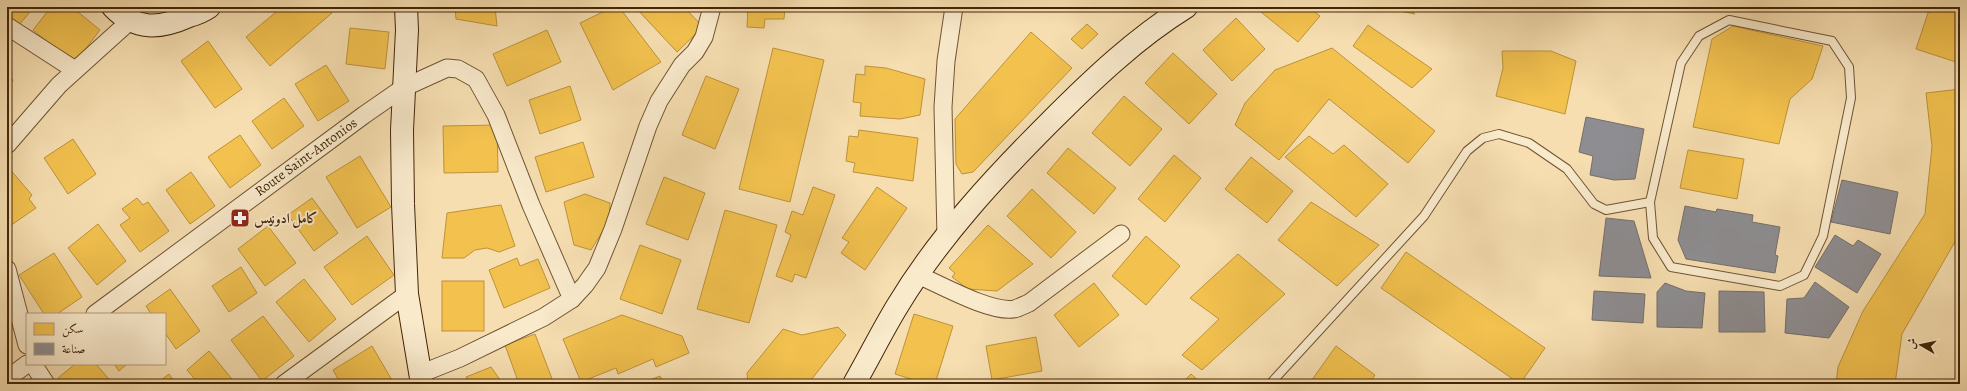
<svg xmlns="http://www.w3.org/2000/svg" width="1967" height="391" font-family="Alegreya,Amiri,serif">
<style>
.homes{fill:#f2c14e;stroke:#bd9239}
.industry{fill:#8d8d92;stroke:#766e69}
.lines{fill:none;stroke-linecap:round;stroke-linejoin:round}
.lane-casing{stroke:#6f5432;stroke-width:10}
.street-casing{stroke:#6f5432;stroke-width:19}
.secondary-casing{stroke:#422608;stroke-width:24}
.lane{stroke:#f9eacc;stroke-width:8}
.street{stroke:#f9eacc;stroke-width:17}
.secondary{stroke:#f9eacc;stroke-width:22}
.labels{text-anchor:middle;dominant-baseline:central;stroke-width:4;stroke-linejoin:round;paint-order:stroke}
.street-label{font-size:14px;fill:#422608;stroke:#f9eacc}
.poi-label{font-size:14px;font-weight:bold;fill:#422608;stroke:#f9eacc;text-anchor:start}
</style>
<rect width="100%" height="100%" fill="#f6deb0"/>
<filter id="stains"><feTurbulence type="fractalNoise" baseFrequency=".005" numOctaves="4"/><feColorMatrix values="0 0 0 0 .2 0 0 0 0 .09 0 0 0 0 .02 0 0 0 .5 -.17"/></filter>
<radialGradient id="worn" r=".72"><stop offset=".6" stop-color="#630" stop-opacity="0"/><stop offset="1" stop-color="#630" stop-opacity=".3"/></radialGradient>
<g class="homes">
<path d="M7 7H34L19 25 7 15Z"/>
<path d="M51 7H72L100 30 74 64 33 30Z"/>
<path d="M282 7H326L332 13 270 66 246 37Z"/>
<path d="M455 7H495L497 26 456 19Z"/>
<path d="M613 7H619L661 62 613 90 580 23Z"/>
<path d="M635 7H684L703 27 677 52Z"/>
<path d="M748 7H805V9L785 8 784 19H765L764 28 747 27Z"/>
<path d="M1265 7H1309L1320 16 1298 42 1261 12Z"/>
<path d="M1336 7H1358L1341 12Z"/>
<path d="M1379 7H1406L1415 14Z"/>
<path d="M1930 7H1960V49L1956 62 1916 49Z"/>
<path d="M1236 18 1265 49 1232 81 1203 50Z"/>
<path d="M1087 24 1098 34 1082 49 1071 39Z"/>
<path d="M1368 25 1432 69 1412 88 1353 46Z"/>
<path d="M1733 26 1823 46 1812 79 1790 99 1779 144 1693 127 1712 39Z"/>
<path d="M350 28 389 32 385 69 346 64Z"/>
<path d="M547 30 561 62 507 86 493 54Z"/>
<path d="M1031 32 1072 68 973 172 962 174 956 164 955 119Z"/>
<path d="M208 41 242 89 215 108 181 61Z"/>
<path d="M773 48 824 60 790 202 739 189Z"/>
<path d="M1332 48 1435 131 1408 163 1329 99 1279 160 1235 125 1245 103 1275 70Z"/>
<path d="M1502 51H1551L1576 61 1565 114 1496 96 1503 68Z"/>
<path d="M1173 53 1217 94 1189 124 1145 83Z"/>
<path d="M326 65 349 101 318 121 295 84Z"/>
<path d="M865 66 886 68 925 79 920 115 900 119 860 116 861 103 853 102 856 74 865 75Z"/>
<path d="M7 76 13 80 7 88Z"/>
<path d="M706 76 739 89 715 149 682 135Z"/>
<path d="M570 86 581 120 540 134 529 100Z"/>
<path d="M1960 89V233L1902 334 1895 384H1836L1838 367 1863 311 1925 214 1932 146 1926 93Z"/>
<path d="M1124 96 1162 129 1130 166 1092 133Z"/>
<path d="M284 98 304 126 272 149 252 121Z"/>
<path d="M497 125 498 172 444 173 443 126Z"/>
<path d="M859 130 918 138 913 181 853 172 855 163 846 161 849 136 858 137Z"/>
<path d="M240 135 261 165 230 188 208 157Z"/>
<path d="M1309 136 1333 154 1344 145 1388 184 1356 217 1285 157Z"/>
<path d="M73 139 96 174 68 194 44 158Z"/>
<path d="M583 142 594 177 546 192 535 157Z"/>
<path d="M1068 148 1116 188 1094 214 1047 173Z"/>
<path d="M1688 150 1744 159 1737 199 1680 188Z"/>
<path d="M1174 155 1201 178 1165 222 1138 199Z"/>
<path d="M360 156 391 207 357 228 326 177Z"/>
<path d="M1251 157 1293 191 1267 223 1225 189Z"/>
<path d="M8 167 32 195 29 199 36 208 7 228Z"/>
<path d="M191 172 215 206 190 224 166 190Z"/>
<path d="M664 177 705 193 688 240 646 224Z"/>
<path d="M813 187 835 195 806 278 795 274 792 282 776 276 791 235 785 232 792 211 803 215Z"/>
<path d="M877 187 907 208 865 270 841 253 849 242 842 238Z"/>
<path d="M1032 189 1076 232 1051 258 1007 216Z"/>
<path d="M585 194 610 203 609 221 591 250 574 245 564 202Z"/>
<path d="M137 198 143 205 148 202 169 231 140 252 120 225 130 218 122 209Z"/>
<path d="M312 198 338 233 314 251 288 215Z"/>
<path d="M1311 202 1379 245 1337 286 1278 240Z"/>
<path d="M501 205 515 246 499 252 487 248 475 250 464 258H442L447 213Z"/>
<path d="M725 210 777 225 749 323 697 309Z"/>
<path d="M98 224 126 261 97 285 68 248Z"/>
<path d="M988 225 1033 264 997 291 968 289 952 277 955 273 949 268Z"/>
<path d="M268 226 296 263 265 286 238 249Z"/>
<path d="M367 236 394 275 352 305 324 267Z"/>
<path d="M1146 236 1180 266 1146 305 1112 276Z"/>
<path d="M640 245 681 260 662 314 620 299Z"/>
<path d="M1406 252 1545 348 1520 384 1381 288Z"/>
<path d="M54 253 82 297 57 314H44L19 275Z"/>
<path d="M1238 254 1285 294 1202 370 1182 355 1219 319 1190 298Z"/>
<path d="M517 258 520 266 538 259 550 288 504 308 489 270Z"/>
<path d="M241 267 257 293 229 312 212 286Z"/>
<path d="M304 279 336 319 309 342 276 302Z"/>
<rect x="442" y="281" width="42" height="50"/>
<path d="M1094 283 1119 315 1079 347 1054 315Z"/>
<path d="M170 289 200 331 176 349 165 333V314H151L146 306Z"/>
<path d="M914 314 953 326 935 384H927L895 374Z"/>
<path d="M622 315 682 336 689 353 656 367 653 359 618 374 616 368 581 382 563 339Z"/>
<path d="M263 316 294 356 262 381 231 340Z"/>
<path d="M838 327 846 335 808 384H748L747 373 783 329 802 335Z"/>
<path d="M535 334 554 384H519L505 345Z"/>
<path d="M1036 337 1042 371 992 380 986 346Z"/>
<path d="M372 346 393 382 390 384H341L333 370Z"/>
<path d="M1336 346 1375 375 1369 384H1309Z"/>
<path d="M209 351 236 384H199L187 370Z"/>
<path d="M75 364H96L113 384H62L58 378Z"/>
<path d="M114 364H127L119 371Z"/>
<path d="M491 367 503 384H469L466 377Z"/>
<path d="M169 374 176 384H156Z"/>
<path d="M1191 374 1202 384H1181Z"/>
<path d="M660 376 664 384H640Z"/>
</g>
<g class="industry">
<path d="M1586 117 1644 129 1635 179 1614 180 1590 175 1593 156 1579 152Z"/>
<path d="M1842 180 1898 192 1890 234 1831 222Z"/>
<path d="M1685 206 1716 212 1717 209 1753 215 1752 222 1780 227 1775 255 1778 256 1775 273 1686 259 1678 240Z"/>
<path d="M1606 218 1634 221 1651 278 1599 276Z"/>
<path d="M1835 235 1853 246 1858 240 1881 254 1857 293 1815 267Z"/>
<path d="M1815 282 1849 307 1829 338 1785 333 1787 299 1804 298Z"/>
<path d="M1665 283 1686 291 1705 293 1702 328 1657 327V292Z"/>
<path d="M1594 291 1645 294 1643 323 1592 320Z"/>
<path d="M1719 291 1764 292 1765 332H1719Z"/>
</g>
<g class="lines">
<defs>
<g id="lane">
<path d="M1729 20 1832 41 1849 67 1851 98 1823 236 1804 275 1780 286 1671 267 1653 238 1650 202 1681 63 1699 36Z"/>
<path d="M1270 384 1424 216 1467 151 1483 138 1499 134 1529 143 1567 169 1594 204 1606 210 1650 202"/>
</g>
<g id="street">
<path d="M7 26 75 70"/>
<path d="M7 145 59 85 131 20"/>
<path d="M946 237 943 107 946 61 954 7"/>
<path d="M7 269 27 345"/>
<path d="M918 275C941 285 991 313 1014 309 1019 308 1024 305 1029 303L1121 234"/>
<path d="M95 314 364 115 403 88 447 68 458 69 476 79 496 115 531 205 572 299"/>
<path d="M33 364 46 384"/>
<path d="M420 374 460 358 544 317 572 299 585 285 597 268 613 229 648 126 659 101 682 65 695 52 704 37 712 7"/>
<path d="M7 379 27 364"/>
<path d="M284 384 407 294"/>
</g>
<g id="secondary">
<path d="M113 7C136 31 160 29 189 16 196 14 203 11 209 7"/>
<path d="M406 7 407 30 402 130 403 204 407 294 422 384"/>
<path d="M854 384C869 358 882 331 898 305 939 237 995 177 1050 122 1092 80 1136 38 1186 7"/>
</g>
</defs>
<use href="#lane" class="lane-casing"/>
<use href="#street" class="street-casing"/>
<use href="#secondary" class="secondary-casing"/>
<use href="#lane" class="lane"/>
<use href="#street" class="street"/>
<use href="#secondary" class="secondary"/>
</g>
<defs>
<symbol id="pharmacy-square" viewBox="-11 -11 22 22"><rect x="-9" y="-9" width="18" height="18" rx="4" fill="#8f2418" stroke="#f9eacc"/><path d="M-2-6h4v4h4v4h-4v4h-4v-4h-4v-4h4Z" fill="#fff"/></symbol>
</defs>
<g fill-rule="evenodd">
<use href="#pharmacy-square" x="229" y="207" width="22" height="22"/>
</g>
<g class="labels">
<g class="street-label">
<text transform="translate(306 157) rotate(-36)">Route Saint-Antonios</text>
</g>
<g class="poi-label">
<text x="254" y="218">كامل ادونيس</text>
</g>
</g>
<rect width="1967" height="391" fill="none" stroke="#f6deb0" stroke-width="24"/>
<rect x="8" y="8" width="1951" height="375" fill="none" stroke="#422608" stroke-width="2"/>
<rect x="12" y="12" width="1943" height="367" fill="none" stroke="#422608"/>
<rect x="26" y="313" width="140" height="52" fill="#f9eacc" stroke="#b09c7e"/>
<rect x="34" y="323" width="20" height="12" fill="#f2c14e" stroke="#b09c7e"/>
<text x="62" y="333" font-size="12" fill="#422608">سكن</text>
<rect x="34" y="343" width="20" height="12" fill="#8d8d92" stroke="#b09c7e"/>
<text x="62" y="353" font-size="12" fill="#422608">صناعة</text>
<g transform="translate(1921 345) rotate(279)" stroke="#f9eacc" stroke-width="3" paint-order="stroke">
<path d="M0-3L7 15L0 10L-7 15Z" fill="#422608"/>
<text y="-6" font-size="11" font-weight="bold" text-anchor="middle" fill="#422608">ش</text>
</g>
<rect width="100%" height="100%" filter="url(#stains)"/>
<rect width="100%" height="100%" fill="url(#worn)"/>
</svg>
